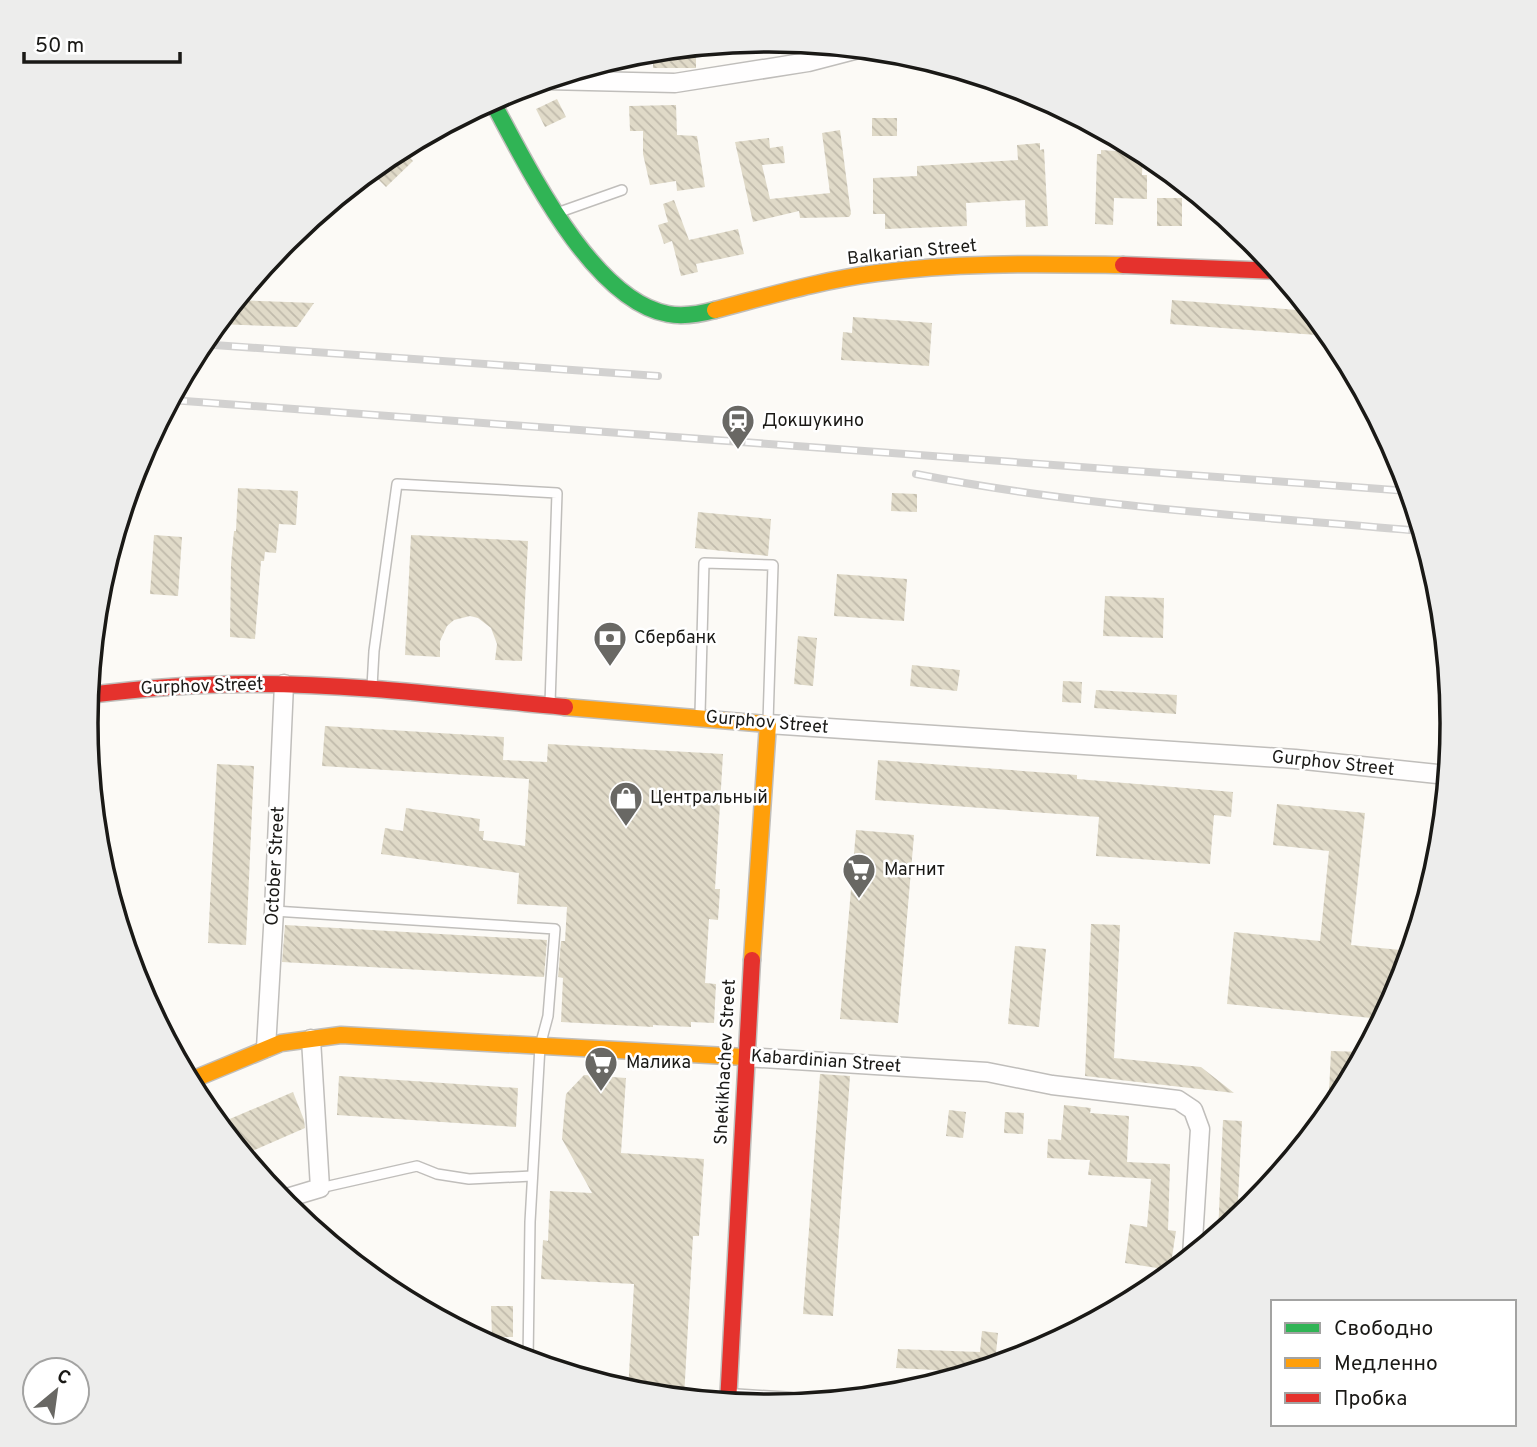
<svg xmlns="http://www.w3.org/2000/svg" width="1537" height="1447" font-family="Overpass,sans-serif">
<style>
.building{fill:url(#building-back-hatch)}
.lines{fill:none;stroke-linecap:round;stroke-linejoin:round}
.lane-casing{stroke:#c0bebb;stroke-width:12}
.street-casing{stroke:#c0bebb;stroke-width:21}
.fast-casing{stroke:#c0bebb;stroke-width:19}
.slow-casing{stroke:#c0bebb;stroke-width:19}
.jam-casing{stroke:#c0bebb;stroke-width:19}
.lane{stroke:#fffefe;stroke-width:9}
.street{stroke:#fffefe;stroke-width:18}
.fast{stroke:#30b455;stroke-width:16}
.slow{stroke:#ff9f0a;stroke-width:16}
.jam{stroke:#e5322d;stroke-width:16}
.rail-casing{stroke:#d2d1d0;stroke-width:8}
.rail{stroke:#fff;stroke-width:5;stroke-dasharray:16;stroke-linecap:butt}
.labels{text-anchor:middle;dominant-baseline:central;stroke-width:5;stroke-linejoin:round;paint-order:stroke}
.street-label{font-size:18px;fill:#1a1916;stroke:#fff}
.poi-label{font-size:18px;fill:#1a1916;stroke:#fff;text-anchor:start}
.rim{fill:none;stroke:#1a1916;stroke-width:3.5}
</style>
<defs>
<pattern id="building-back-hatch" width="6" height="6" patternUnits="userSpaceOnUse" patternTransform="scale(1.75)"><rect width="6" height="6" fill="#e0dac8"/><path d="M-1 5l2 2M0 0l6 6M5-1l2 2" fill="none" stroke="#c0baab"/></pattern>
</defs>
<rect width="100%" height="100%" fill="#fcfaf6"/>
<g class="building">
<path d="M696 47V68H653V52Z"/>
<path d="M557 99 566 117 545 127 536 109Z"/>
<path d="M676 105 677 135 697 136 705 187 677 191 676 181 650 185 643 154V131H630L629 106Z"/>
<rect x="872" y="118" width="25" height="18"/>
<path d="M840 130 851 214 849 217 800 218 799 211 753 222 735 142 769 138 770 148 783 146 785 163 762 165 770 199 830 193 822 133Z"/>
<path d="M1040 143V150L1044 149 1048 226 1026 227 1025 200 966 203 967 226 885 229V214H873V178L917 176V166L1018 160 1017 145Z"/>
<path d="M1117 148 1137 149 1143 153 1142 175H1147V199L1114 198 1113 225 1095 224 1097 154H1101V150L1117 151Z"/>
<path d="M401 149 413 161 386 187 370 171Z"/>
<rect x="1157" y="198" width="25" height="28"/>
<path d="M674 200 689 240 738 229 744 254 696 264 698 272 681 276 672 241 664 244 658 225 668 222 663 204Z"/>
<path d="M236 300 314 303 297 327 217 324Z"/>
<path d="M1172 300 1309 311 1330 336 1170 324Z"/>
<path d="M853 317 932 323 929 366 841 360 843 332 852 333Z"/>
<path d="M238 488 298 491 296 525 279 524 276 553 265 552 264 561H261L255 639 230 637 231 564 234 531H236Z"/>
<path d="M892 493 917 494V512L891 511Z"/>
<path d="M698 512 771 519 768 556 695 548Z"/>
<path d="M154 535 182 537 178 596 150 594Z"/>
<path d="M411 535 528 541 522 661 495 660 497 644 491 628 478 618 470 616 454 620 447 626 440 641V657L405 655Z"/>
<path d="M837 574 907 579 904 621 834 616Z"/>
<path d="M1105 596 1164 598 1163 638 1103 636Z"/>
<path d="M798 636 817 638 813 686 794 684Z"/>
<path d="M912 665 960 670 957 691 910 686Z"/>
<path d="M1063 681 1082 682 1081 703 1062 702Z"/>
<path d="M1096 690 1177 695 1176 714 1094 708Z"/>
<path d="M325 726 504 737 503 760 547 762 548 744 723 754 715 889H720L718 920 709 919 705 983 716 984 714 1023 691 1022V1027L653 1025V1027L561 1022 563 978 558 977 561 941H565L567 907 517 904 519 873 381 854 385 828 403 831 406 808 480 819 479 831H484L483 840 525 846 529 779 322 766Z"/>
<path d="M878 760 1077 775V779L1233 792 1231 817 1214 815 1210 864 1096 856 1099 817 875 800Z"/>
<path d="M217 764 254 766 246 945 208 943Z"/>
<path d="M1277 804 1365 813 1351 945 1410 951 1400 985 1382 1019 1227 1004 1234 932 1320 941 1329 851 1273 845Z"/>
<path d="M856 830 914 835 898 1023 840 1019Z"/>
<path d="M1091 924 1120 925 1114 1058 1201 1067 1234 1093 1085 1076Z"/>
<path d="M285 925 547 940 544 977 282 962Z"/>
<path d="M1015 946 1046 949 1039 1027 1008 1024Z"/>
<path d="M1331 1051 1364 1052 1336 1103 1328 1113Z"/>
<path d="M820 1074 850 1076 833 1316 803 1314Z"/>
<path d="M584 1075 626 1078 621 1153 704 1159 699 1236H693L684 1398 628 1392 634 1284 541 1279 543 1240 548 1241 550 1191 592 1193 562 1139 566 1094Z"/>
<path d="M339 1076 518 1088 516 1127 337 1115Z"/>
<path d="M293 1092 304 1120 305 1128 243 1155 218 1124Z"/>
<path d="M1064 1105 1091 1108 1090 1113 1129 1116 1127 1162 1170 1164 1168 1230 1176 1231 1170 1270 1125 1263 1130 1224 1147 1227 1151 1179 1088 1175 1090 1160 1047 1158 1048 1139 1061 1140Z"/>
<path d="M949 1110 966 1112 963 1138 946 1136Z"/>
<path d="M1005 1112 1024 1113 1023 1134 1004 1133Z"/>
<path d="M1223 1120 1242 1121 1237 1219 1218 1234Z"/>
<path d="M491 1306H513V1337H492Z"/>
<path d="M982 1331 998 1333 996 1353 1024 1355V1357L973 1372 896 1368 898 1349 980 1352Z"/>
</g>
<g class="lines">
<defs>
<g id="lane">
<path d="M557 213 622 190"/>
<path d="M372 687 374 651 397 484 557 493 550 704"/>
<path d="M700 714 704 563 773 565 768 722"/>
<path d="M274 911 555 929 548 1016 540 1046 530 1222 528 1361"/>
<path d="M320 1188 417 1166 437 1174 469 1179 532 1176"/>
</g>
<g id="street">
<path d="M546 80 675 83 808 62 858 49"/>
<path d="M768 724 1295 759 1447 775"/>
<path d="M266 1048 274 911 284 684"/>
<path d="M745 1057 987 1072 1052 1085 1178 1100 1193 1110 1200 1129 1192 1256"/>
<path d="M280 1200 320 1188 311 1039"/>
<path d="M729 1398 810 1403"/>
</g>
<path id="fast" d="M492 101C526 163 591 300 668 314 683 317 700 314 715 310"/>
<g id="slow">
<path d="M715 310C769 296 822 280 877 273 959 262 1041 264 1123 265"/>
<path d="M565 707 768 724 752 960"/>
<path d="M189 1081 281 1043 341 1035 745 1057"/>
</g>
<g id="jam">
<path d="M1123 265 1276 271"/>
<path d="M88 695C145 688 201 683 258 684 361 684 463 698 565 707"/>
<path d="M728 1403 752 960"/>
</g>
</defs>
<use href="#lane" class="lane-casing"/>
<use href="#street" class="street-casing"/>
<use href="#fast" class="fast-casing"/>
<use href="#slow" class="slow-casing"/>
<use href="#jam" class="jam-casing"/>
<use href="#lane" class="lane"/>
<use href="#street" class="street"/>
<use href="#fast" class="fast"/>
<use href="#slow" class="slow"/>
<use href="#jam" class="jam"/>
<defs>
<g id="rail">
<path d="M200 344 658 376"/>
<path d="M171 400 1408 491"/>
<path d="M916 474C1082 507 1252 516 1421 531"/>
</g>
</defs>
<use href="#rail" class="rail-casing"/>
<use href="#rail" class="rail"/>
</g>
<defs>
<symbol id="station-pin" viewBox="-11 -11 22 30"><path d="M0 17L-7.5 6A9.5 9.5 0 1 1 7.5 6Z" fill="#696864" stroke="#fff"/><path d="M-3-6H3Q5-6 5-4V2Q5 4 3 4L4.5 6H3L1.5 4h-3L-3 6H-4.5L-3 4Q-5 4-5 2V-4Q-5-6-3-6ZM-3.5-4v3h7v-3ZM-3.5 1v1.5H-2V1ZM2 1v1.5H3.5V1Z" fill="#fff"/></symbol>
<symbol id="bank-pin" viewBox="-11 -11 22 30"><path d="M0 17L-7.5 6A9.5 9.5 0 1 1 7.5 6Z" fill="#696864" stroke="#fff"/><path d="M-6-4H6V4H-6ZM0-2.3a2.3 2.3 0 1 0 0 4.6a2.3 2.3 0 1 0 0-4.6Z" fill="#fff"/></symbol>
<symbol id="shop-pin" viewBox="-11 -11 22 30"><path d="M0 17L-7.5 6A9.5 9.5 0 1 1 7.5 6Z" fill="#696864" stroke="#fff"/><path d="M-5-2.5h2.3a2.7 3.5 0 0 1 5.4 0H5L5.5 6h-11ZM-1.5-2.5h3a1.5 2.3 0 0 0-3 0Z" fill="#fff"/></symbol>
<symbol id="supermarket-pin" viewBox="-11 -11 22 30"><path d="M0 17L-7.5 6A9.5 9.5 0 1 1 7.5 6Z" fill="#696864" stroke="#fff"/><path d="M-6-5.5h2.5l.6 2H6L4.5 2H-2.5L-4.4-4H-6ZM-1.5 3.2a1.3 1.3 0 1 0 .1 0ZM3 3.2a1.3 1.3 0 1 0 .1 0Z" fill="#fff"/></symbol>
</defs>
<g fill-rule="evenodd">
<use href="#station-pin" x="719" y="402" width="38" height="52"/>
<use href="#bank-pin" x="591" y="619" width="38" height="52"/>
<use href="#shop-pin" x="607" y="779" width="38" height="52"/>
<use href="#supermarket-pin" x="840" y="851" width="38" height="52"/>
<use href="#supermarket-pin" x="582" y="1044" width="38" height="52"/>
</g>
<g class="labels">
<g class="street-label">
<text transform="translate(912 253) rotate(-6)">Balkarian Street</text>
<text transform="translate(202 687) rotate(-2)">Gurphov Street</text>
<text transform="translate(767 723) rotate(5)">Gurphov Street</text>
<text transform="translate(1333 764) rotate(6)">Gurphov Street</text>
<text transform="translate(276 866) rotate(-87)">October Street</text>
<text transform="translate(726 1062) rotate(-87)">Shekikhachev Street</text>
<text transform="translate(826 1062) rotate(4)">Kabardinian Street</text>
</g>
<g class="poi-label">
<text x="762" y="421">Докшукино</text>
<text x="634" y="638">Сбербанк</text>
<text x="650" y="798">Центральный</text>
<text x="884" y="870">Магнит</text>
<text x="626" y="1063">Малика</text>
</g>
</g>
<path d="M0 0H1537V1447H0ZM98 723a671 671 0 1 1 1342 0a671 671 0 1 1-1342 0Z" fill="#ededec" fill-rule="evenodd"/>
<path class="rim" d="M98 723a671 671 0 1 1 1342 0a671 671 0 1 1-1342 0Z"/>
<rect x="1271" y="1300" width="245" height="126" fill="#ffffff" stroke="#a3a3a2" stroke-width="2"/>
<rect x="1285" y="1323" width="35" height="10" fill="#30b455" stroke="#a3a3a2" stroke-width="2"/>
<text x="1334" y="1335" font-size="21" fill="#1a1916">Свободно</text>
<rect x="1285" y="1358" width="35" height="10" fill="#ff9f0a" stroke="#a3a3a2" stroke-width="2"/>
<text x="1334" y="1370" font-size="21" fill="#1a1916">Медленно</text>
<rect x="1285" y="1393" width="35" height="10" fill="#e5322d" stroke="#a3a3a2" stroke-width="2"/>
<text x="1334" y="1405" font-size="21" fill="#1a1916">Пробка</text>
<g transform="translate(56 1391) rotate(29)"><circle r="33" fill="#ffffff" stroke="#a3a3a2" stroke-width="2"/>
<path d="M0-5L12 26L0 18L-12 26Z" fill="#696864"/>
<text y="-10" font-size="19" font-weight="bold" text-anchor="middle" fill="#1a1916">С</text>
</g>
<path d="M24 52v10h156v-10" fill="none" stroke="#1a1916" stroke-width="3.5"/>
<text x="35" y="52" font-size="21" fill="#1a1916" stroke="#ffffff" stroke-width="5" paint-order="stroke">50 m</text>
</svg>
